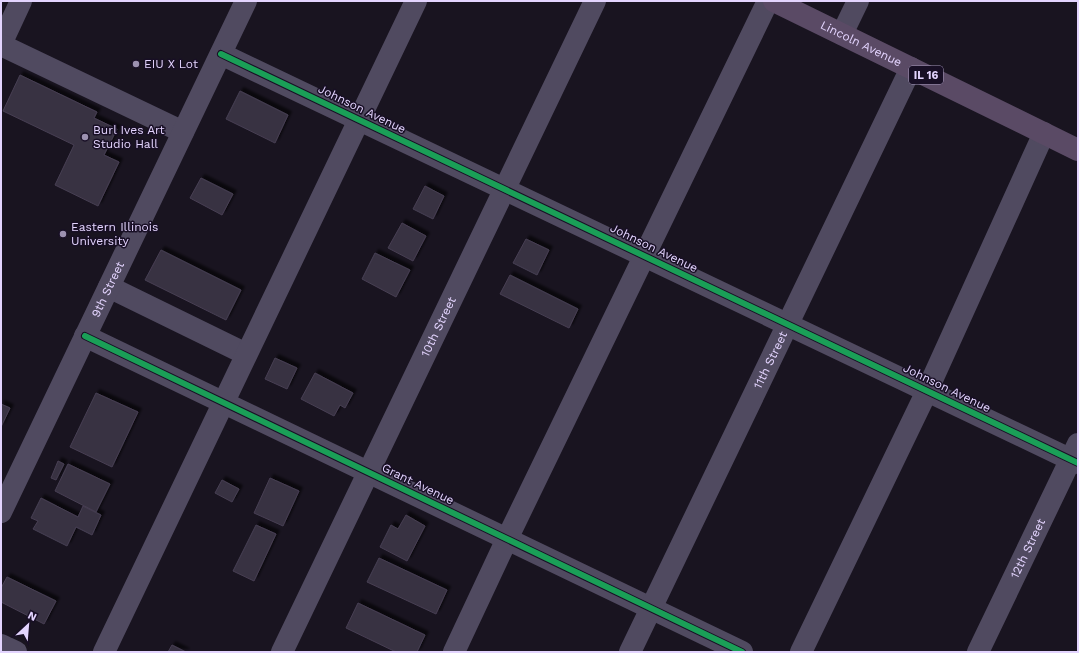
<svg xmlns="http://www.w3.org/2000/svg" width="1079" height="653" font-family="'Work Sans',sans-serif">
<style>
.building{fill:#393242;stroke:#473f53;filter:url(#shadow)}
.lines{fill:none;stroke-linecap:round;stroke-linejoin:round}
.minor{stroke:#504a60;stroke-width:22}
.major{stroke:#5a4a65;stroke-width:22}
.cycleway-casing{stroke:#180f25;stroke-width:8}
.cycleway{stroke:#1a9f57;stroke-width:6}
.poi-dot{fill:#9c91b0;stroke:#180f25;stroke-width:1.5}
.labels{text-anchor:middle;dominant-baseline:central;stroke-width:3;stroke-linejoin:round;paint-order:stroke}
.shield{fill:#180f25;stroke:#a699bd;stroke-width:1}
.shield-label{font-size:11px;font-weight:bold;fill:#e3d4fe}
.street-label{font-size:12px;fill:#e3d4fe;stroke:#180f25}
.poi-label{font-size:12px;fill:#e3d4fe;stroke:#180f25;text-anchor:start}
</style>
<defs>
<filter id="shadow"><feDropShadow dx="3.5" dy="-3.5" stdDeviation="1" flood-color="#0009"/></filter>
</defs>
<rect width="100%" height="100%" fill="#191420"/>
<g class="building">
<path d="M20 75 97 112 94 118 117 129 104 155 119 162 98 206 55 185 74 145 3 111Z"/>
<path d="M240 91 288 115 275 143 226 119Z"/>
<path d="M201 178 233 194 222 215 190 198Z"/>
<path d="M425 186 444 196 433 219 413 209Z"/>
<path d="M402 223 426 236 413 261 388 248Z"/>
<path d="M526 239 549 250 537 275 513 263Z"/>
<path d="M161 250 241 290 226 320 145 280Z"/>
<path d="M375 253 410 270 396 297 362 279Z"/>
<path d="M510 275 578 309 569 328 500 294Z"/>
<path d="M275 358 297 368 287 389 265 379Z"/>
<path d="M315 373 353 393 345 408 340 405 334 416 301 399Z"/>
<path d="M96 393 138 412 112 467 70 447Z"/>
<path d="M1 404 10 408 1 427Z"/>
<path d="M58 461 64 464 56 480 51 478Z"/>
<path d="M68 464 110 484 96 512 55 491Z"/>
<path d="M270 478 299 491 283 526 254 513Z"/>
<path d="M222 480 239 489 232 502 215 493Z"/>
<path d="M41 498 78 517 83 506 101 515 92 535 76 527 67 546 33 529 38 521 31 518Z"/>
<path d="M406 515 425 526 407 561 380 547 391 525 398 529Z"/>
<path d="M256 525 276 534 254 581 233 571Z"/>
<path d="M379 558 447 590 436 614 367 582Z"/>
<path d="M7 577 56 601 44 624 1 602V588Z"/>
<path d="M358 603 425 635 417 652H396L346 628Z"/>
<path d="M172 645 186 652H168Z"/>
</g>
<g class="lines">
<g class="minor">
<path d="M842 34 858 1"/>
<path d="M1 44 21 1"/>
<path d="M1 45 183 132"/>
<path d="M221 54 1078 463"/>
<path d="M109 287 246 354"/>
<path d="M85 336 742 652"/>
<path id="s1" d="M1 512 246 1"/>
<path d="M1 645 16 652"/>
<path d="M104 652 416 1"/>
<path id="s2" d="M282 652 595 1"/>
<path d="M454 652 507 539 768 1"/>
<path id="s3" d="M630 652 911 68"/>
<path d="M801 652 927 391 1044 133"/>
<path id="s4" d="M978 652 1078 444"/>
</g>
<path class="major" id="s5" d="M774 1 1078 150"/>
<defs>
<g id="cycleway">
<path d="M221 54 1078 463"/>
<path d="M85 336 742 652"/>
</g>
</defs>
<use href="#cycleway" class="cycleway-casing"/>
<use href="#cycleway" class="cycleway"/>
</g>
<g class="poi-dot">
<circle cx="136" cy="64" r="4"/>
<circle cx="85" cy="137" r="4"/>
<circle cx="63" cy="234" r="4"/>
</g>
<g class="labels">
<rect class="shield" x="909" y="66" width="34" height="18" rx="3"/>
<g class="shield-label">
<text x="926" y="75">IL 16</text>
</g>
<g class="street-label">
<text stroke="none"><textPath href="#s5" startOffset="97">Lincoln Avenue</textPath></text>
<text transform="translate(362 109) rotate(26)">Johnson Avenue</text>
<text transform="translate(654 248) rotate(26)">Johnson Avenue</text>
<text stroke="none"><textPath href="#s1" startOffset="247">9th Street</textPath></text>
<text stroke="none"><textPath href="#s2" startOffset="361">10th Street</textPath></text>
<text stroke="none"><textPath href="#s3" startOffset="324">11th Street</textPath></text>
<text transform="translate(947 388) rotate(26)">Johnson Avenue</text>
<text transform="translate(418 484) rotate(26)">Grant Avenue</text>
<text stroke="none"><textPath href="#s4" startOffset="115">12th Street</textPath></text>
</g>
<g class="poi-label">
<text x="144" y="64">EIU X Lot</text>
<text x="93" y="130">Burl Ives Art<tspan x="93" dy="14">Studio Hall</tspan></text>
<text x="71" y="227">Eastern Illinois<tspan x="71" dy="14">University</tspan></text>
</g>
</g>
<rect width="1079" height="653" fill="none" stroke="#e3d4fe" stroke-width="4"/>
<g transform="translate(28 625) rotate(26)" stroke="#180f25" stroke-width="3" paint-order="stroke">
<path d="M0-3L7 15L0 10L-7 15Z" fill="#e3d4fe"/>
<text y="-6" font-size="11" font-weight="bold" text-anchor="middle" fill="#e3d4fe">N</text>
</g>
</svg>
